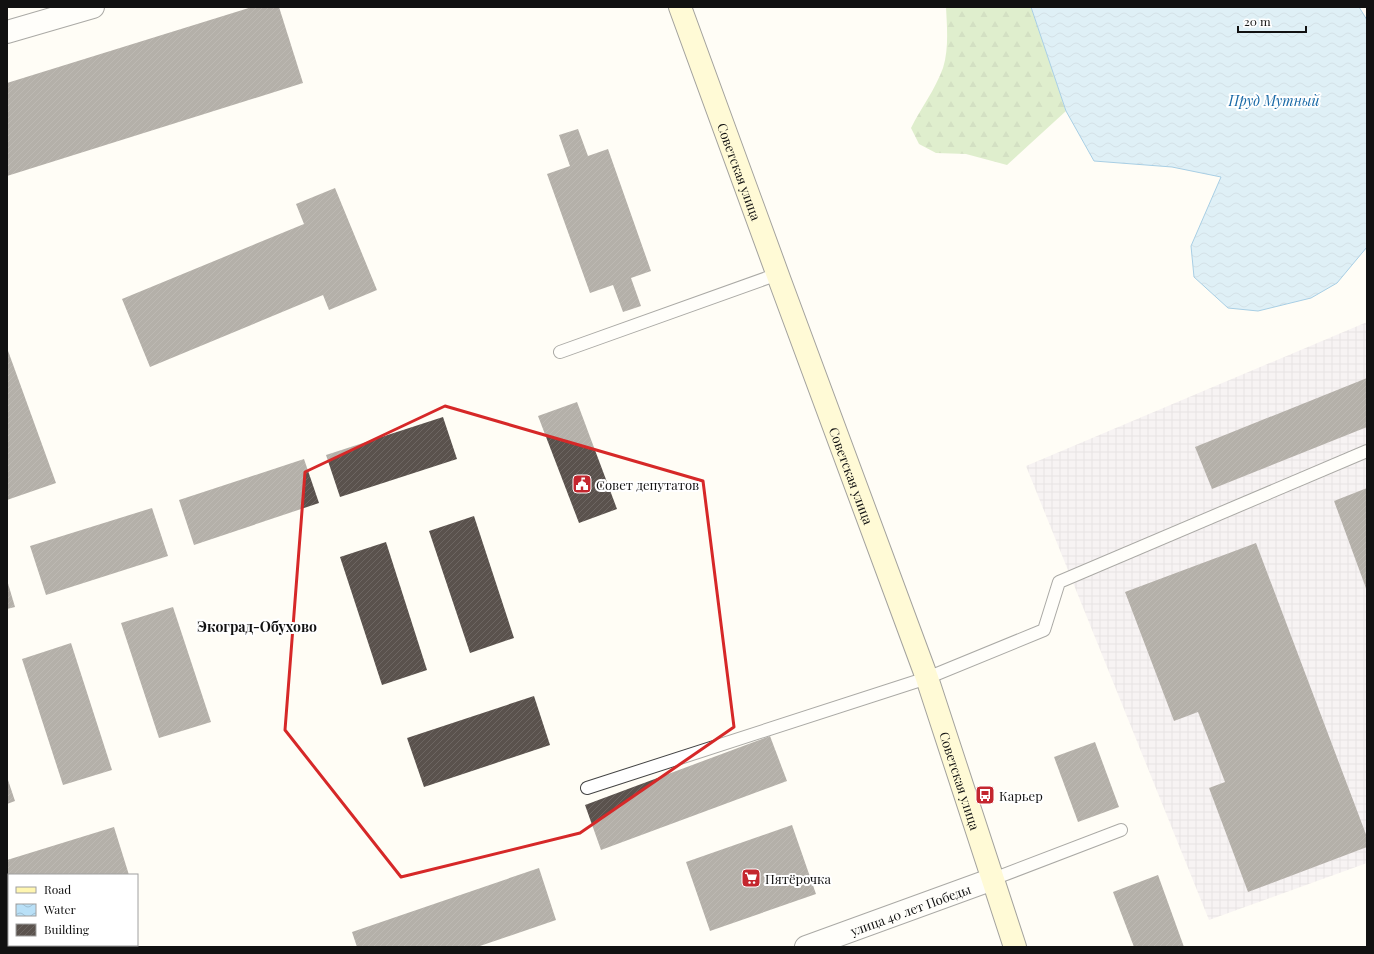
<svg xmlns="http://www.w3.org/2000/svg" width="1374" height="954" font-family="'Playfair Display',serif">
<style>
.industrial{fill:url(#industrial-grid)}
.forest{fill:url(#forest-firs)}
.water{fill:url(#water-waves);stroke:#3f96cf}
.building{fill:url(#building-hatch)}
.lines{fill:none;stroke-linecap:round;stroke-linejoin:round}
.lane-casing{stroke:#444;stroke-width:14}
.street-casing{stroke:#444;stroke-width:24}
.secondary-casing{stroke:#333;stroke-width:24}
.lane{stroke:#fff;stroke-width:12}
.street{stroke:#fff;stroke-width:22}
.secondary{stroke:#fff6b0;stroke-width:22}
.marked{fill:none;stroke:#d62828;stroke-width:3;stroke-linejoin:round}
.labels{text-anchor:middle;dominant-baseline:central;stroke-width:4;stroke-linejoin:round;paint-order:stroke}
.street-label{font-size:13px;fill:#111;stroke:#fff}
.poi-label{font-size:13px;fill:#111;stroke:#fff;text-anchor:start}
.water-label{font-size:14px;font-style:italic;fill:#1768a6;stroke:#fff}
.neighbourhood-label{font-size:14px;font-weight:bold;fill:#111;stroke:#fff}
</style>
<defs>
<pattern id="industrial-grid" width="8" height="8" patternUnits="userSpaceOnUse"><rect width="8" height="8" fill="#eee6ef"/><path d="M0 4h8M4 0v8" fill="none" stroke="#cbc4cc"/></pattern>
<pattern id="forest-firs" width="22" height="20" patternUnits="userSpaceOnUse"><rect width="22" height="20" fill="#b9dc9c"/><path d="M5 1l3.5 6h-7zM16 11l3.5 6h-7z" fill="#9ebc85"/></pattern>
<pattern id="water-waves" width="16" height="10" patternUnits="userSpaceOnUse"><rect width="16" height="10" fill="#b9e0f7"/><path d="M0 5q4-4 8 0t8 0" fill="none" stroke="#9ebfd3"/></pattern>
<pattern id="building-hatch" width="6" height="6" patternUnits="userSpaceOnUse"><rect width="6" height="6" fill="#5a524d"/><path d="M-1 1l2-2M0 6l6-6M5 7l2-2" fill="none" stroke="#6d6662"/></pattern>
</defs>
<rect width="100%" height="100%" fill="#fffdf5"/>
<path class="industrial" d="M1367 322V863L1209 920 1026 466Z"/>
<path class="forest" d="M946 7H1031L1066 111 1007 165 966 154 936 153 919 144 911 128C921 108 935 90 943 68 949 49 947 27 946 7Z"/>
<path class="water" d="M1031 7H1359L1367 20V247L1337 283 1311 298 1258 311 1228 308 1194 277 1191 246 1221 177 1172 167 1094 161 1066 111Z"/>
<g class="building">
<path d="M252 7H279L303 83 7 176V83Z"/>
<path d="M578 129 588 156 608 149 651 271 631 278 641 306 623 312 613 285 590 293 547 174 570 166 559 135Z"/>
<path d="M335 188 377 290 329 310 323 295 150 367 122 299 304 224 296 204Z"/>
<path d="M7 348 56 483 7 500Z"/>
<path d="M1367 378V427L1212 489 1195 447Z"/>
<path d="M577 402 617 509 579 523 538 416Z"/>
<path d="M443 417 457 459 340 497 326 455Z"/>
<path d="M304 459 319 503 194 545 179 500Z"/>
<path d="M1367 488V591L1334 501Z"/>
<path d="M152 508 168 556 46 595 30 546Z"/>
<path d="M474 516 514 638 470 653 429 531Z"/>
<path d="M386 542 427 670 382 685 340 557Z"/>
<path d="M1256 543 1367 837V847L1248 892 1209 788 1225 782 1198 712 1174 721 1125 592Z"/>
<path d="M7 580 15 607 7 609Z"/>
<path d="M173 607 211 722 159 738 121 623Z"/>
<path d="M71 643 112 770 63 785 22 659Z"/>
<path d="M534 696 550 745 424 787 407 738Z"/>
<path d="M770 736 787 781 601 850 585 805Z"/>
<path d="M1095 742 1119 807 1078 822 1054 757Z"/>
<path d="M7 777 15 801 7 804Z"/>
<path d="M792 825 816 894 710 931 686 862Z"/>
<path d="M114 827 129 875H9V913H7V860Z"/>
<path d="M539 868 556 920 477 947H357L352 932Z"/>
<path d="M1158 875 1184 947H1134L1113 892Z"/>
</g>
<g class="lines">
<defs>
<g id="lane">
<path d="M560 352 778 274"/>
<path d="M587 788 927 678 1044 630 1059 582 1367 451"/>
<path d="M993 879 1121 830"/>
</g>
<g id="street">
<path d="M7 32 93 7"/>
<path id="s1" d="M806 947 993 879"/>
</g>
<g id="secondary">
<path id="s2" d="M680 7 780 281 927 678 1015 947"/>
</g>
</defs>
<use href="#lane" class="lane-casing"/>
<use href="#street" class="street-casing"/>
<use href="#secondary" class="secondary-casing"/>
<use href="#lane" class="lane"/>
<use href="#street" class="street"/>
<use href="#secondary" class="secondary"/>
</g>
<path d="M0 0H1374V954H0ZM445 406 703 481 734 727 580 833 401 877 285 730 305 472Z" fill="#fffdf5" fill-opacity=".55" fill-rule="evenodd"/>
<path class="marked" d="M445 406 703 481 734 727 580 833 401 877 285 730 305 472Z"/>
<defs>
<symbol id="civic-square" viewBox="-11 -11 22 22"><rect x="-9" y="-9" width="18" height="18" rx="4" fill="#c4262e" stroke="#fff"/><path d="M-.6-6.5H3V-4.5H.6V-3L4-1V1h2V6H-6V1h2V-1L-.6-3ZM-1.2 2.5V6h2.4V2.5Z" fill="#fff"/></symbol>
<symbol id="bus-square" viewBox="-11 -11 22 22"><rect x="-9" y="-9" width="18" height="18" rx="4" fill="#c4262e" stroke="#fff"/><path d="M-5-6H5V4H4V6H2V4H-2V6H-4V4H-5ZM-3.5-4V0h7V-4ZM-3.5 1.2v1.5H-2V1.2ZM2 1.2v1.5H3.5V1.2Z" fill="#fff"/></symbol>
<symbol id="supermarket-square" viewBox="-11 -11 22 22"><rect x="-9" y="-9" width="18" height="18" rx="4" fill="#c4262e" stroke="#fff"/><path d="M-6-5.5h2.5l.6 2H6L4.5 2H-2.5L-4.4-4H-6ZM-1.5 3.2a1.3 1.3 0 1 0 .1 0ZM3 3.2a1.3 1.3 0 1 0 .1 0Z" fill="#fff"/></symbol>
</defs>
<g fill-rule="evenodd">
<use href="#civic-square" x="571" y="473" width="22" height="22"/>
<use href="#bus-square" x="974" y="784" width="22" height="22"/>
<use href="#supermarket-square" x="740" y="867" width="22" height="22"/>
</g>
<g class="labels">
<g class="street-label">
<text stroke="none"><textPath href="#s2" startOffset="175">Советская улица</textPath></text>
<text stroke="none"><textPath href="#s2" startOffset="499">Советская улица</textPath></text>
<text stroke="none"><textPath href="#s2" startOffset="823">Советская улица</textPath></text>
<text stroke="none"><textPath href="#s1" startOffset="111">улица 40 лет Победы</textPath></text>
</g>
<g class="poi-label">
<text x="596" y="484">Совет депутатов</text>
<text x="999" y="795">Карьер</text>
<text x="765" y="878">Пятёрочка</text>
</g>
<g class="water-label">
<text x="1274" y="100">Пруд Мутный</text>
</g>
<g class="neighbourhood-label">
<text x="257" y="626">Экоград-Обухово</text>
</g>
</g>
<rect width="1374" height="954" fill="none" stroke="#111111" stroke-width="16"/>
<rect x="8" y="874" width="130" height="72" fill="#ffffff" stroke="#a0a0a0"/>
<rect x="16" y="887" width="20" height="6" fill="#fff6b0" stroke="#a0a0a0"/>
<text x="44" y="894" font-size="12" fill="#111111">Road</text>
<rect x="16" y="904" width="20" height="12" fill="url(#water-waves)" stroke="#a0a0a0"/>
<text x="44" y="914" font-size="12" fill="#111111">Water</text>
<rect x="16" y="924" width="20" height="12" fill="url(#building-hatch)" stroke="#a0a0a0"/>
<text x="44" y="934" font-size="12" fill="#111111">Building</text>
<path d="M1238 26v6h68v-6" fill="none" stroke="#111111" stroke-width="2"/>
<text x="1244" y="26" font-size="12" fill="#111111" stroke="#ffffff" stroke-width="3" paint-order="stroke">20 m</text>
</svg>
